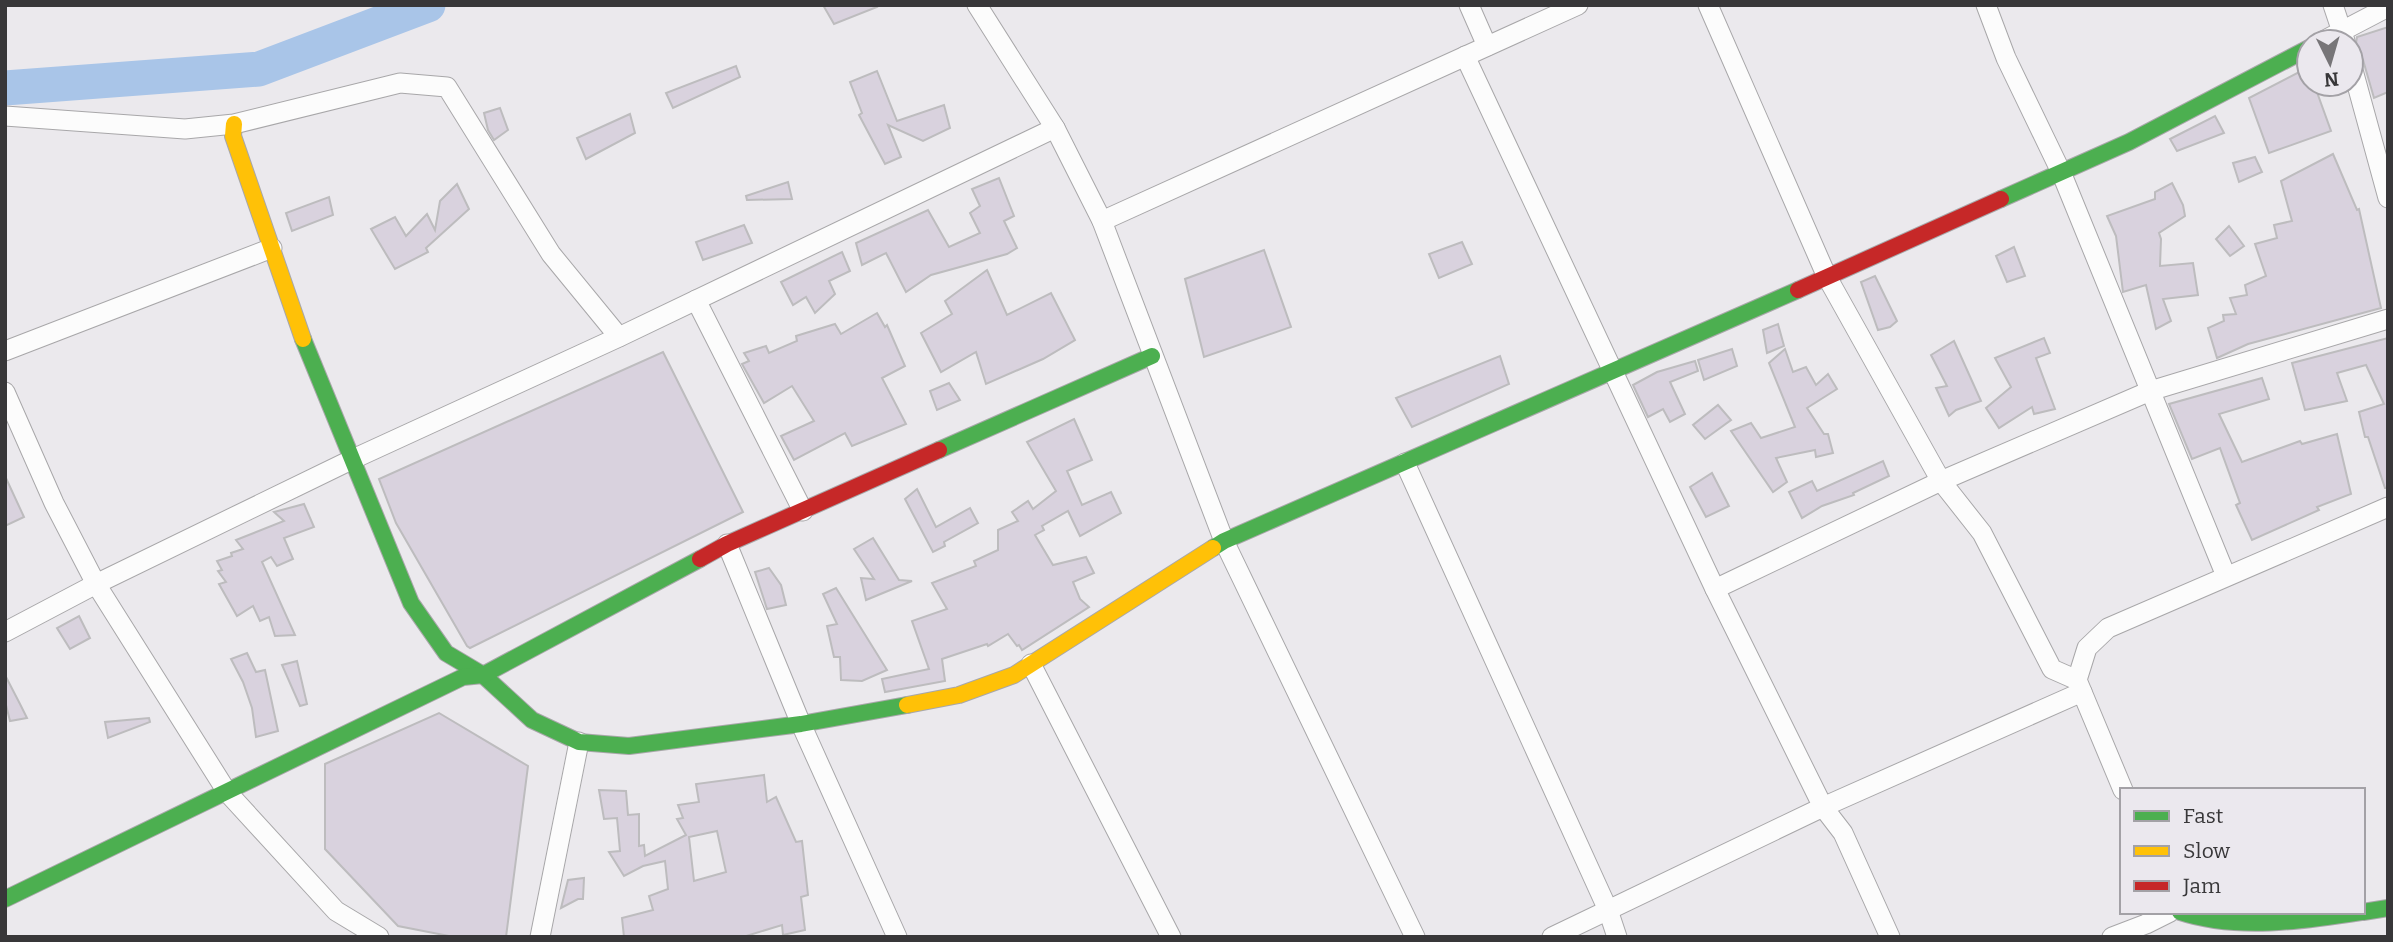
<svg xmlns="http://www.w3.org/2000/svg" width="2393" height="942" font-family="Bitter,serif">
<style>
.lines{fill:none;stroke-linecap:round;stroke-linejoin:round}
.river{stroke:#a9c5e8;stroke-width:35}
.building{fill:#d9d2de;stroke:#bdbcbe;stroke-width:2;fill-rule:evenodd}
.street-casing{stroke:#a8a7a9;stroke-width:21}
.fast-casing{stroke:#a8a7a9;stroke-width:18}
.slow-casing{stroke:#a8a7a9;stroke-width:18}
.jam-casing{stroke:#a8a7a9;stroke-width:18}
.street{stroke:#fcfcfc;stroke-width:19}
.fast{stroke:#4caf50;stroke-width:16}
.slow{stroke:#ffc107;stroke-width:16}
.jam{stroke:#c62828;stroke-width:16}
</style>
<rect width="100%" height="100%" fill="#ebe9ed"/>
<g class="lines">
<path class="river" d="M5 88 259 69 428 5"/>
</g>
<g class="building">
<path d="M823 5H876L877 7 834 24Z"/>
<path d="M2388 27V92L2374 98 2363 60 2355 49 2357 37Z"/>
<path d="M736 66 740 77 673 108 666 93Z"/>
<path d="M2309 67V84H2314L2331 131 2269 153 2249 98Z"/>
<path d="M877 71 897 121 944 105 950 128 923 141 888 125 901 157 885 164 859 115 862 113 850 82Z"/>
<path d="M500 108 508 130 494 140 488 130 484 113Z"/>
<path d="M630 114 635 133 586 159 577 138Z"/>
<path d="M2215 116 2224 133 2177 151 2170 139Z"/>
<path d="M2333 154 2357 210 2359 209 2381 308 2248 344 2217 358 2208 328 2224 321 2223 315 2236 314 2230 298 2247 295 2245 285 2266 276 2255 244 2277 238 2274 225 2292 221 2281 181Z"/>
<path d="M2255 157 2262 172 2239 182 2233 163Z"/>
<path d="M999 178 1014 216 1004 221 1017 248 1007 254 931 275 906 292 886 253 862 265 856 243 928 210 949 247 980 233 970 213 980 206 972 189Z"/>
<path d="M788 182 792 199 747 200 746 196Z"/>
<path d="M2172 183 2183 205 2185 216 2159 233 2161 239 2160 266 2193 263 2198 295 2163 299 2171 321 2156 329 2146 285 2123 292 2116 236 2107 216 2155 199V192Z"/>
<path d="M457 184 469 209 426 248 428 252 395 269 371 229 395 217 406 236 427 214 435 230 440 201Z"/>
<path d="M329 197 333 215 292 231 286 213Z"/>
<path d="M744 225 752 243 703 260 696 242Z"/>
<path d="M2229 226 2244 246 2230 256 2216 239Z"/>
<path d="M1462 242 1472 264 1439 278 1429 254Z"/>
<path d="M2014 247 2025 276 2007 282 1996 256Z"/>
<path d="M1264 250 1291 327 1204 357 1185 279Z"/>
<path d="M842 252 850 271 829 281 835 294 815 313 806 297 793 305 781 282Z"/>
<path d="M987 270 1007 315 1051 293 1075 340 1043 359 986 384 976 352 941 372 921 333 952 314 945 301Z"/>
<path d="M1875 276 1897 321 1890 327 1878 330 1861 282Z"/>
<path d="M877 313 885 327 887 325 905 366 882 378 906 424 852 446 845 433 794 460 781 436 814 421 792 386 764 403 742 364 749 361 744 353 766 346 769 353 797 341 796 336 835 324 841 334Z"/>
<path d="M1778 324 1784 346 1767 353 1763 330Z"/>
<path d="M2044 338 2050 353 2036 358 2055 409 2034 414 2032 407 1999 428 1986 408 2011 387 1995 358Z"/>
<path d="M2388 338V488H2385L2368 437H2365L2359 412 2384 404 2366 365 2337 373 2347 401 2305 410 2292 363Z"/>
<path d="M1954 341 1981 401 1956 410 1949 416 1936 388 1947 386 1931 355Z"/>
<path d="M1732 349 1737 366 1704 380 1698 360Z"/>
<path d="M1785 349 1793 372 1806 367 1816 385 1828 374 1837 389 1807 408 1824 434H1828L1833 453 1816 457 1815 450 1776 458 1787 482 1773 492 1731 431 1751 423 1761 438 1795 427 1769 363Z"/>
<path d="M663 352 743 512 470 648 467 646 396 523 379 479Z"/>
<path d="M1500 356 1509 384 1412 427 1396 398Z"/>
<path d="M1695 361 1698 371 1670 382 1685 414 1670 422 1663 409 1648 417 1633 385 1657 372Z"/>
<path d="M2262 378 2269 399 2219 414 2242 462 2300 441 2302 444 2337 434 2351 494 2317 507 2319 510 2252 540 2236 505 2240 503 2220 448 2192 459 2169 404Z"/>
<path d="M949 383 960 400 937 410 930 391Z"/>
<path d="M1718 405 1731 420 1705 439 1693 425Z"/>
<path d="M1074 419 1092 460 1067 471 1082 505 1111 492 1121 513 1080 536 1068 511 1042 526 1044 530 1035 535 1053 565 1086 557 1094 573 1073 582 1080 599 1089 607 1022 650 1019 645 1017 646 1008 634 988 646 987 644 942 659 945 681 885 692 882 679 929 669 912 621 947 609 932 583 976 566 974 561 998 550V530L1018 521 1012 512 1028 501 1033 509 1056 491 1027 442Z"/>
<path d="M1883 461 1889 476 1853 493 1854 495 1822 506 1802 518 1789 492 1812 481 1817 491Z"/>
<path d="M1712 473 1729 506 1706 517 1690 487Z"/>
<path d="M5 476 24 517 5 526Z"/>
<path d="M917 489 936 527 970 508 978 523 944 542 945 546 933 552 905 499Z"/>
<path d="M304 504 314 527 284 538 293 559 277 566 271 557 262 562 295 635 275 636 269 617 260 621 253 606 237 616 219 584 226 582 218 571 222 570 217 561 232 556 231 553 243 549 236 540 284 521 274 512Z"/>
<path d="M873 538 899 580 912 581 866 600 861 578 874 579 854 549Z"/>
<path d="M769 568 781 585 786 605 767 609 755 572Z"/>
<path d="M836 588 887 670 862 681 841 680 840 657H834L827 626 837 624 823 594Z"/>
<path d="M79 616 90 638 70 649 57 628Z"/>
<path d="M247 653 256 672 265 670 278 731 256 737 252 708 243 682 231 659Z"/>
<path d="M297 661 307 704 300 706 282 665Z"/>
<path d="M5 675 20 704 27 718 10 721 5 701Z"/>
<path d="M439 713 528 766 506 937H454L398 926 325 849V764Z"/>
<path d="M149 718 150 722 108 738 105 722Z"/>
<path d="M764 775 767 802 776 797 796 842 802 841 808 895 801 897 805 930 783 935 782 925 743 937H624L622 918 653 910 649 896 668 889 665 861 643 866 624 876 609 852 620 851 617 818 604 819 599 790 626 791 628 815 639 814V846L644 845 645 856 686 835 677 819 683 818 678 805 699 802 696 784ZM717 831 726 872 694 881 689 837Z"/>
<path d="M584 878 583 899H578L561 908 568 880Z"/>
</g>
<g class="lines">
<defs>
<g id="street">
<path d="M977 5 1055 128 1102 221 1224 541 1415 937"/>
<path d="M1469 5 1487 46"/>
<path d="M1708 5 1827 277 1941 481 1982 533 2052 669 2077 680"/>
<path d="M1986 5 2006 58 2061 172 2226 576"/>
<path d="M2333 5 2345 41"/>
<path d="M2321 42 2388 7"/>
<path d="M1465 56 1715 589 1823 807 1843 833 1890 937"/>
<path d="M2351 63 2388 198"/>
<path d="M5 116 185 129 234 124 400 83 447 87 551 254 619 337"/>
<path d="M1102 221 1578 5"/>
<path d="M696 300 803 511"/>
<path d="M5 351 272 248"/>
<path d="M5 392 54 503 96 584 227 792 336 911 379 937"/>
<path d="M1405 463 1608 910 1617 937"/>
<path d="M727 544 801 724 897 937"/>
<path d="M1715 589 1941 481 2150 391 2388 319"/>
<path d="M5 632 96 584 351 460 619 337 1055 128"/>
<path d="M1031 664 1171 937"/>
<path d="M2123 790 2077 680 2087 648 2108 628 2388 507"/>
<path d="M540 937 579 742"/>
<path d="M1552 937 1823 807 2082 692"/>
<path d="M2112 937 2146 924 2170 912"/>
</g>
<g id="fast">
<path d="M2001 199 2129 142 2309 48"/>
<path d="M303 339 411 603 446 653 483 675 532 720 579 742 629 746 801 724 907 705"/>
<path d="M939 450 1152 356"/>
<path d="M1213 548 1224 541 1798 290"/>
<path d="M5 899 463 677 483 675 700 559"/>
<path d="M2180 912C2237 931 2303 921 2361 912"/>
<path d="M2363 912 2388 908"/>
</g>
<g id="slow">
<path d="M234 124 233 136 303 339"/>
<path d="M907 705 959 695 1014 675 1213 548"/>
</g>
<g id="jam">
<path d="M1798 290 2001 199"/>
<path d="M700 559 727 544 939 450"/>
</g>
</defs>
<use href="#street" class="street-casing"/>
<use href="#fast" class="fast-casing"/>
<use href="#slow" class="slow-casing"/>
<use href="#jam" class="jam-casing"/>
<use href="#street" class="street"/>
<use href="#fast" class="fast"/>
<use href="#slow" class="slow"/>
<use href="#jam" class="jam"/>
</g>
<rect width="2393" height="942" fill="none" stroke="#383739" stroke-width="14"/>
<rect x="2120" y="788" width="245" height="126" fill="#ebe8ee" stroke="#a3a1a6" stroke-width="2"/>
<rect x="2134" y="811" width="35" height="10" fill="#4caf50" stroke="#a3a1a6" stroke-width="2"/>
<text x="2183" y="823" font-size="21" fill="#383739">Fast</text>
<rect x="2134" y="846" width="35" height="10" fill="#ffc107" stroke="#a3a1a6" stroke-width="2"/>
<text x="2183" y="858" font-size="21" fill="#383739">Slow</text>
<rect x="2134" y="881" width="35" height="10" fill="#c62828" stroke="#a3a1a6" stroke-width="2"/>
<text x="2183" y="893" font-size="21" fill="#383739">Jam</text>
<g transform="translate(2330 63) rotate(175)"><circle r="33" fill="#ebe8ee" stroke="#a3a1a6" stroke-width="2"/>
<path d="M0-5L12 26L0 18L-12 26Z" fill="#777578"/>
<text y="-10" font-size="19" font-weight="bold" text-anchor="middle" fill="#383739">N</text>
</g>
</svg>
